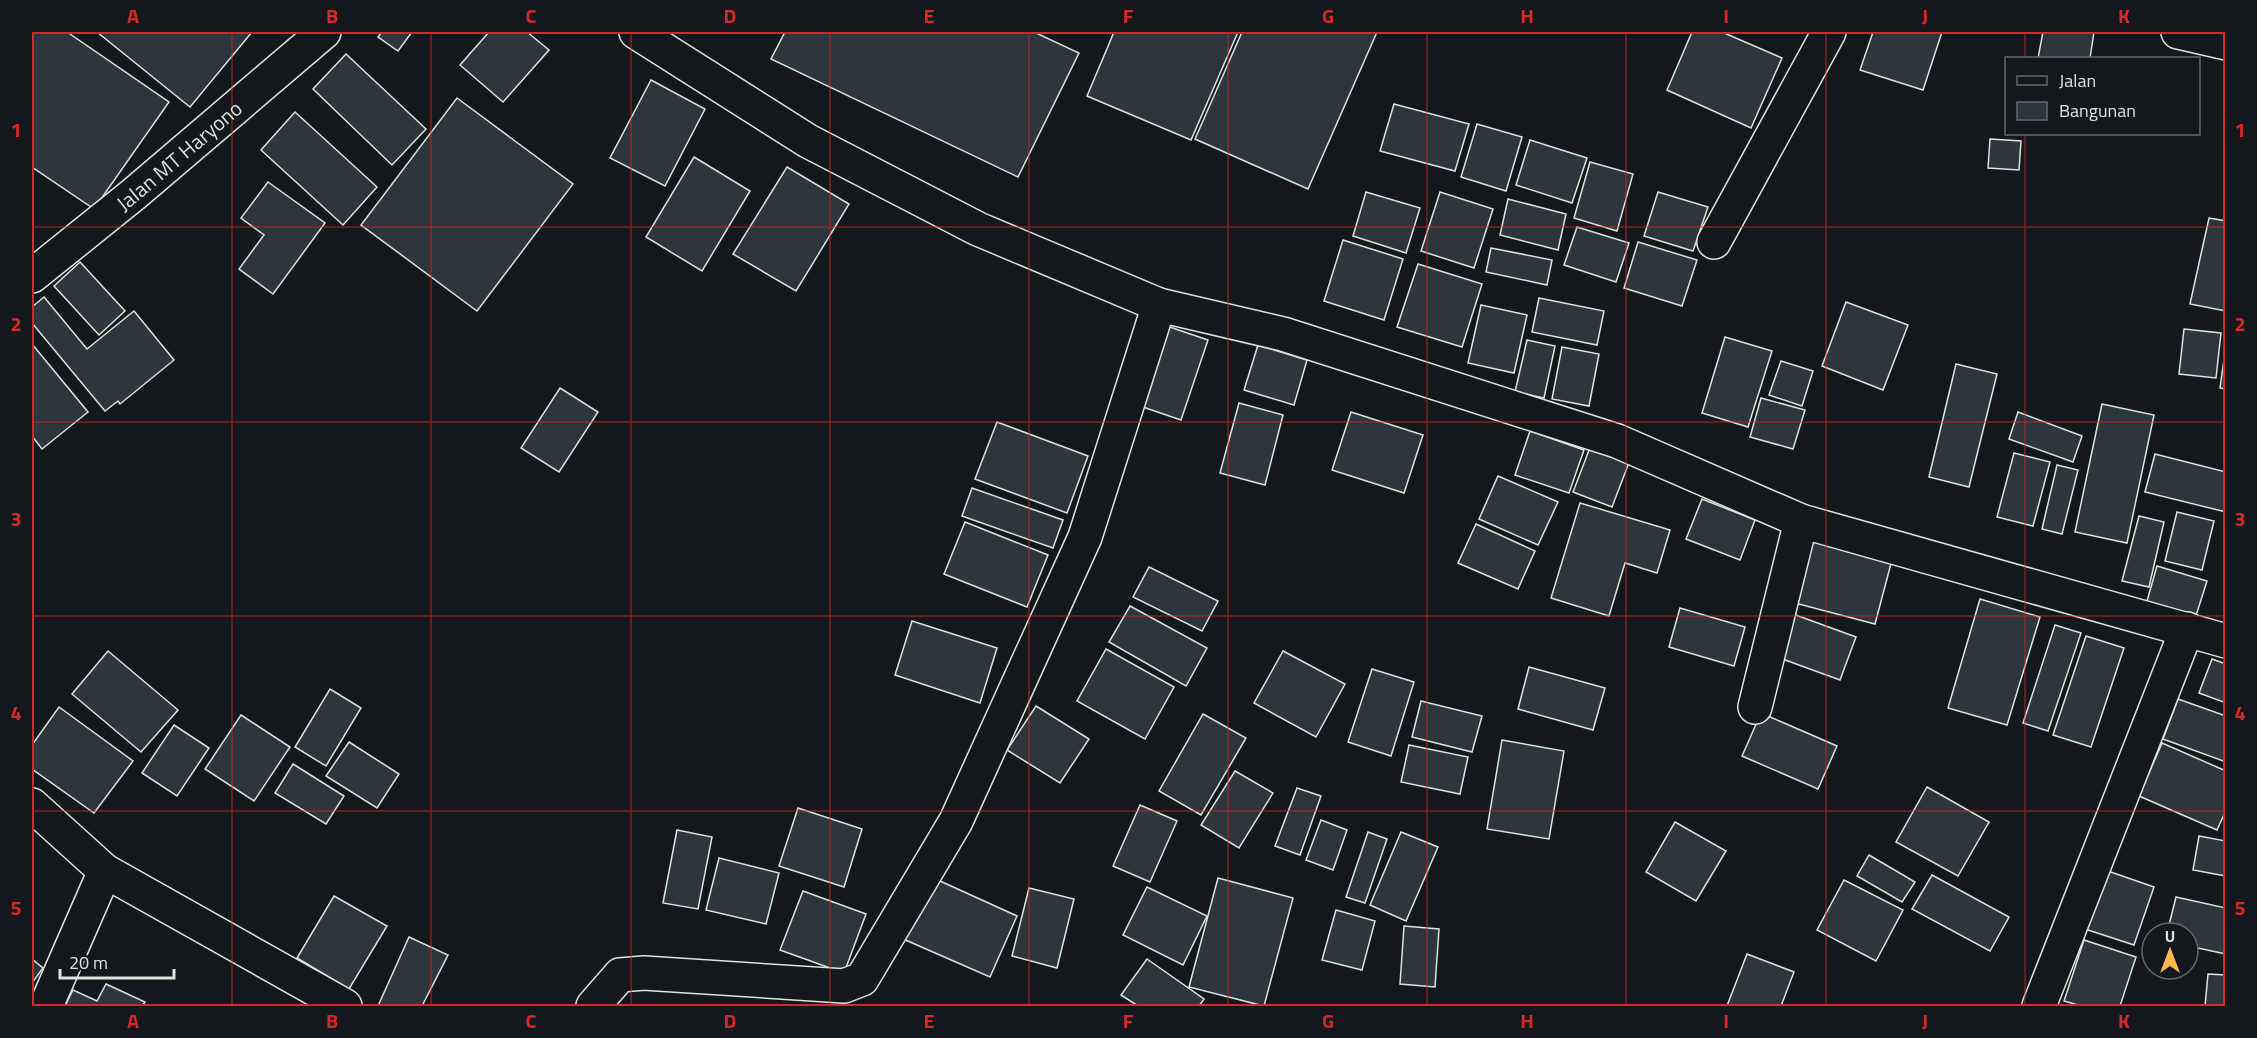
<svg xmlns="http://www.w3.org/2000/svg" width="2257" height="1038" font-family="'Titillium Web',sans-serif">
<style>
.building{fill:#2c363c;stroke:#d8e6dc;stroke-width:1.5}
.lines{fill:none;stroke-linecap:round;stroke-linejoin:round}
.street-casing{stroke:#d8e6dc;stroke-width:36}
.secondary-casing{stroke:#d8e6dc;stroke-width:36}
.street{stroke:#14181c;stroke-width:33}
.secondary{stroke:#14181c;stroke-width:33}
.grid{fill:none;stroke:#d62828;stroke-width:1.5;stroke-opacity:0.55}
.labels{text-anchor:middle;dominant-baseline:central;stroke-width:4.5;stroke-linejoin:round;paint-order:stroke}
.street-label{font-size:21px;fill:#d8e6dc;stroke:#14181c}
.neatline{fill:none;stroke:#d62828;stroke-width:2}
.grid-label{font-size:20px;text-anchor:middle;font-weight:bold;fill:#d62828}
</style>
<rect width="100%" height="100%" fill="#14181c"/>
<g class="building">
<path d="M32 32H67L169 102 94 209 32 167Z"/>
<path d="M97 32H252L190 107Z"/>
<path d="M382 32H412L398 51 378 37Z"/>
<path d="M489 32H527L549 50 503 102 460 65Z"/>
<path d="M785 32H1034L1079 53 1018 177 771 59Z"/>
<path d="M1114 32H1238L1191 140 1087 96Z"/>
<path d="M1242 32H1377L1308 189 1195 139Z"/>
<path d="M1692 32H1722L1782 58 1751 128 1667 90Z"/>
<path d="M1873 32H1942L1923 90 1860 70Z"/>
<path d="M2043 32H2094L2090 58H2038Z"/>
<path d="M346 54 426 129 392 165 313 89Z"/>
<path d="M651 80 705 109 665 186 610 158Z"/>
<path d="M457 98 573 184 477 311 361 225Z"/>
<path d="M1394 104 1469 124 1455 171 1380 151Z"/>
<path d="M295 112 377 187 343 225 261 150Z"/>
<path d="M1477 124 1522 137 1506 191 1461 177Z"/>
<path d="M1990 139 2021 141 2019 170 1988 168Z"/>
<path d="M1530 140 1587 158 1572 203 1516 185Z"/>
<path d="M694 157 750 191 702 271 646 237Z"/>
<path d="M1590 162 1633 174 1617 231 1574 218Z"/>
<path d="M787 167 849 204 796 291 733 254Z"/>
<path d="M268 182 325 223 273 294 239 269 264 235 241 218Z"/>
<path d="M1366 192 1420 208 1406 253 1353 236Z"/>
<path d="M1440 192 1493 209 1474 268 1421 251Z"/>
<path d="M1658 192 1708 207 1693 251 1644 236Z"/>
<path d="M1508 199 1566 214 1558 250 1500 235Z"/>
<path d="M2209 218 2226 221V311L2190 304Z"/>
<path d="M1577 227 1629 243 1616 282 1564 265Z"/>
<path d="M1343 240 1403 259 1384 320 1324 301Z"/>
<path d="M1638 242 1697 260 1682 306 1624 288Z"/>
<path d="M1491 248 1552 260 1547 285 1486 272Z"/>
<path d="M80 262 125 311 99 335 54 286Z"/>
<path d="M1418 264 1482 284 1462 347 1397 327Z"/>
<path d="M44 297 87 349 134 311 174 360 120 404 118 401 105 411 32 323V307Z"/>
<path d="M1539 298 1604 311 1597 345 1532 332Z"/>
<path d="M1846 302 1908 325 1883 390 1822 366Z"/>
<path d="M1481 305 1527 315 1514 373 1468 363Z"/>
<path d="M1161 324 1208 340 1181 420 1134 404Z"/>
<path d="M2184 329 2221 333 2216 378 2179 374Z"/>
<path d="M1725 337 1772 351 1748 427 1702 413Z"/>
<path d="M1527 340 1555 346 1544 398 1515 392Z"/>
<path d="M32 344 88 412 42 449 32 436Z"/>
<path d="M1258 345 1307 360 1294 405 1244 390Z"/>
<path d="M2226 345V389L2220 388Z"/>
<path d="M1562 347 1599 354 1589 406 1552 399Z"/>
<path d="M1781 361 1813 371 1802 406 1769 395Z"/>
<path d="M1956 364 1997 374 1969 487 1929 477Z"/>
<path d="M560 388 598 412 559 472 521 448Z"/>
<path d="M1761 398 1805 410 1793 449 1750 437Z"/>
<path d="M1239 403 1283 415 1265 485 1220 473Z"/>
<path d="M2102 404 2154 415 2127 543 2075 532Z"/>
<path d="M1351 412 1423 435 1404 493 1332 470Z"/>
<path d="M2018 412 2082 436 2073 462 2009 439Z"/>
<path d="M997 422 1088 456 1067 513 975 479Z"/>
<path d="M1530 431 1584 450 1569 493 1515 475Z"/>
<path d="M1591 445 1630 460 1612 507 1573 492Z"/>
<path d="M2014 453 2050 462 2033 526 1997 517Z"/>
<path d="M2155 454 2226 472V512L2145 492Z"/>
<path d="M2057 465 2078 470 2062 534 2042 529Z"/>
<path d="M1498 476 1558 502 1538 545 1479 519Z"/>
<path d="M972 488 1063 520 1053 548 962 516Z"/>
<path d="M1702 499 1755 520 1740 560 1686 539Z"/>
<path d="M1580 503 1670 530 1657 573 1625 563 1609 616 1551 598Z"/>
<path d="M2177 512 2214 521 2202 570 2165 561Z"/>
<path d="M2139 516 2164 522 2149 587 2122 581Z"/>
<path d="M965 522 1048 555 1027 607 944 574Z"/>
<path d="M1476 524 1535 551 1518 589 1458 563Z"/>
<path d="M1810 534 1893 556 1875 624 1791 602Z"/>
<path d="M2157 566 2207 581 2194 622 2145 608Z"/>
<path d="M1149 567 1218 601 1202 631 1133 597Z"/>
<path d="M1980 599 2040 617 2007 725 1948 708Z"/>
<path d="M1130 606 1207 648 1186 686 1109 642Z"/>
<path d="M1680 608 1745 627 1734 666 1669 647Z"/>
<path d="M1793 614 1856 637 1840 680 1777 657Z"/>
<path d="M912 621 997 648 980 703 895 675Z"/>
<path d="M2055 625 2081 633 2048 731 2023 723Z"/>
<path d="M2086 636 2124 648 2091 747 2053 735Z"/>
<path d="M1106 649 1174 687 1145 739 1077 701Z"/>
<path d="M108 651 178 710 141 752 72 694Z"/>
<path d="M1283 651 1345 684 1316 737 1254 703Z"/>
<path d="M2212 659 2226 664V703L2199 693Z"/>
<path d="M1529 667 1605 688 1593 730 1518 709Z"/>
<path d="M1372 669 1414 682 1391 756 1348 742Z"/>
<path d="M330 689 361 708 326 766 295 747Z"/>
<path d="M2178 699 2226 716V762L2163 739Z"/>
<path d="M1421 701 1482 716 1472 752 1412 737Z"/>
<path d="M1036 706 1089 739 1060 783 1007 750Z"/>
<path d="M59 707 133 761 94 813 32 769V745Z"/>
<path d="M1761 713 1837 746 1818 789 1742 756Z"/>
<path d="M1203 714 1246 738 1201 815 1159 791Z"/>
<path d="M241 715 290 747 254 801 205 769Z"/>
<path d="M174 725 209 748 177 796 142 773Z"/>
<path d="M1502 740 1564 751 1549 839 1487 829Z"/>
<path d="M349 742 399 774 377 808 326 776Z"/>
<path d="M2162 743 2226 771V810L2217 830 2139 796Z"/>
<path d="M1409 745 1468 757 1460 794 1401 782Z"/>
<path d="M293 764 344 796 326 824 275 793Z"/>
<path d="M1235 771 1273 793 1239 848 1201 825Z"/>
<path d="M1927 787 1989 822 1958 876 1896 842Z"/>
<path d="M1297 788 1321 796 1300 855 1275 846Z"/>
<path d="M1140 805 1177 821 1150 882 1113 866Z"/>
<path d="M798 808 862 829 844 887 779 866Z"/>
<path d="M1321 820 1347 830 1333 870 1306 860Z"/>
<path d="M1675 822 1726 851 1696 901 1646 872Z"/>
<path d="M677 830 712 837 698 909 663 903Z"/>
<path d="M1368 832 1387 839 1365 903 1346 897Z"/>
<path d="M1401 832 1438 847 1406 921 1370 905Z"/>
<path d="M2199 836 2226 841V876L2193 870Z"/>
<path d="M1869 855 1915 882 1902 902 1857 876Z"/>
<path d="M719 858 779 873 766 924 706 910Z"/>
<path d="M2105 870 2154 887 2134 945 2085 929Z"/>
<path d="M1932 875 2009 917 1990 951 1912 909Z"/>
<path d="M929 876 1017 916 990 977 901 938Z"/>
<path d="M1218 878 1293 898 1264 1006 1189 987Z"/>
<path d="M1844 880 1903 910 1876 961 1817 930Z"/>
<path d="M1147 887 1207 916 1183 965 1123 935Z"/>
<path d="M1029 888 1074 899 1057 968 1012 956Z"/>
<path d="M803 891 866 914 844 973 780 950Z"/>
<path d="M334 896 387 926 349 989 297 958Z"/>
<path d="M2176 897 2226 908V954L2188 946V933H2167Z"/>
<path d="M1336 910 1375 921 1362 970 1322 960Z"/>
<path d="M1404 926 1439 929 1435 987 1400 984Z"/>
<path d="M409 937 448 955 422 1006H378Z"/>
<path d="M2084 940 2136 957 2120 1006H2082L2064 1001Z"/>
<path d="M1747 954 1794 972 1781 1006H1727Z"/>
<path d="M32 959 43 968 32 983Z"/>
<path d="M1147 959 1204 999 1199 1006H1138L1121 995Z"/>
<path d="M2208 974 2226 975V1006H2205Z"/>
<path d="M106 984 145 1002 142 1006H65L73 990 97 1001Z"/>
</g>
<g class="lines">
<defs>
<g id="street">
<path d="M636 32 808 141 978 229 1159 305 1283 334 1617 441 1801 521 2226 641"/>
<path d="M2178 32 2226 43"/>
<path d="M1714 242 1829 32"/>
<path d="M1755 707 1801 521"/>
<path d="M32 805 105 871 345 1006"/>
<path d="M46 1006 105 871"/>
<path d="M593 1006 620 975 644 973 844 986 862 979 956 821 1085 537 1159 305"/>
<path d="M2039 1006 2187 629"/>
</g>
<g id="secondary">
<path id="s1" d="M32 276 134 194 324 32"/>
</g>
</defs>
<use href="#street" class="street-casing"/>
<use href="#secondary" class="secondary-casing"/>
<use href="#street" class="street"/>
<use href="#secondary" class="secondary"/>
</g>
<path class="grid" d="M232 32V1006M431 32V1006M631 32V1006M830 32V1006M1029 32V1006M1228 32V1006M1427 32V1006M1626 32V1006M1826 32V1006M2025 32V58M2025 134V1006M32 227H2226M32 422H2226M32 616H2226M32 811H2226"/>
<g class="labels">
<g class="street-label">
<text stroke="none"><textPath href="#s1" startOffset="190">Jalan MT Haryono</textPath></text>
</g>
</g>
<rect width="2257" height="1038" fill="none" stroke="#14181c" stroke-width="66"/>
<rect x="2005" y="57" width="195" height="78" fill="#14181c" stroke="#626a69" stroke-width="1.5"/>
<rect x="2017" y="76" width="30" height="9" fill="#14181c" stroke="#626a69" stroke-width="1.5"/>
<text x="2059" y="87" font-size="18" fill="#d8e6dc">Jalan</text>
<rect x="2017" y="102" width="30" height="18" fill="#2c363c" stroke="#626a69" stroke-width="1.5"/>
<text x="2059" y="117" font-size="18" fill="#d8e6dc">Bangunan</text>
<g transform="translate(2170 951)"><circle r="28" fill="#14181c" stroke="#626a69" stroke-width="1.5"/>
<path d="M0-4.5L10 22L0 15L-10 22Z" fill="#ffb74d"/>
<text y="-9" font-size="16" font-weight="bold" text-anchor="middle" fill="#d8e6dc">U</text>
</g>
<path d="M60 969v9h114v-9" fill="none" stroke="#d8e6dc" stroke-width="3"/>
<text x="69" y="969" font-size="18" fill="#d8e6dc" stroke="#14181c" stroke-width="4.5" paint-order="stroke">20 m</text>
<rect x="33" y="33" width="2191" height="972" class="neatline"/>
<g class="grid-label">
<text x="133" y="23">A</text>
<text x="332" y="23">B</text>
<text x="531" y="23">C</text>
<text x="730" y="23">D</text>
<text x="929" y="23">E</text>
<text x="1128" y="23">F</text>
<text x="1328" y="23">G</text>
<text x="1527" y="23">H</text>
<text x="1726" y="23">I</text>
<text x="1925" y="23">J</text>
<text x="2124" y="23">K</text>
<text x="16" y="137">1</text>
<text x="2240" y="137">1</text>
<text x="16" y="331">2</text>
<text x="2240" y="331">2</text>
<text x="16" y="526">3</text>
<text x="2240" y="526">3</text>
<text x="16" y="720">4</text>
<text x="2240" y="720">4</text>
<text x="16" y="915">5</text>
<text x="2240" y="915">5</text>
<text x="133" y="1028">A</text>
<text x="332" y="1028">B</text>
<text x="531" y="1028">C</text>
<text x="730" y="1028">D</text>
<text x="929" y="1028">E</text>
<text x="1128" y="1028">F</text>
<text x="1328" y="1028">G</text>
<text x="1527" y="1028">H</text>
<text x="1726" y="1028">I</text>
<text x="1925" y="1028">J</text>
<text x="2124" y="1028">K</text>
</g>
</svg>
